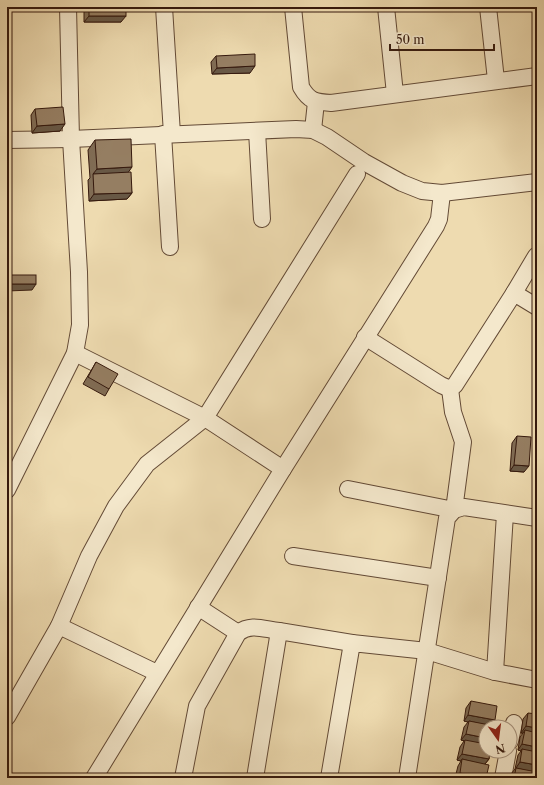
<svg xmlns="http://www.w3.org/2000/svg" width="544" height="785" font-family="'Libre Caslon Text',serif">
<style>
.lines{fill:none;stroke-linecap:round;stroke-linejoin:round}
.street-casing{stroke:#634a36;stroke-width:18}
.street{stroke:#f4e8cc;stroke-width:16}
.wall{fill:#806c54;stroke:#35190d}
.shaded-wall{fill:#685845;stroke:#35190d}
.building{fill:#957e62;stroke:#35190d}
</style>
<rect width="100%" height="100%" fill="#eedbb0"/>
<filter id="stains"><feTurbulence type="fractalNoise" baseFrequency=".005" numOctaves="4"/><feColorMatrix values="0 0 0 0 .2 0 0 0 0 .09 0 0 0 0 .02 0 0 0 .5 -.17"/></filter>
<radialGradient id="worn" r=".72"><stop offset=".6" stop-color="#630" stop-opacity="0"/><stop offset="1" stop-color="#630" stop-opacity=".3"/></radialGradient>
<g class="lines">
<defs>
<g id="street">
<path d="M164 7 172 134"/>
<path d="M293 7 301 87C309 101 315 102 331 103L537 76"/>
<path d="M386 7 395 94"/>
<path d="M488 7 496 80"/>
<path d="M313 130 316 102"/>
<path d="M257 131 262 219"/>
<path d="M163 134 170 247"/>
<path d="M7 140 71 139 296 129 313 130 327 137 364 162 402 183 422 191 442 193 537 182"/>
<path d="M514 293 536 256"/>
<path d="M365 337 441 385 450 389 455 385 514 293 537 307"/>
<path d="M75 353 205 418 283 469"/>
<path d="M348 489 454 510 463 442 453 412 450 389"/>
<path d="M7 490 75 353 80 325 79 272 71 139 68 7"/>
<path d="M293 556 438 578"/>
<path d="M198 607 238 633"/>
<path d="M59 626 157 673"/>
<path d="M495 672 505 514"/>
<path d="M7 717 59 626 89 556 116 506 147 464 205 418 357 174"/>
<path d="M510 741 514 723"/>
<path d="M94 778 283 469 436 226 439 219 442 193"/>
<path d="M183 778 197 706 238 633C251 623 263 629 279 631"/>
<path d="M255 778 279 631 352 643"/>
<path d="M329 778 352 643 427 651 495 672 537 680"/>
<path d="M407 778 447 518 454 510 464 507 537 518"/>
<path d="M503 778 508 751"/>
</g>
</defs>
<use href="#street" class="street-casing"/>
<use href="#street" class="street"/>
</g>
<g class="wall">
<path d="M84 7H126L121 22H84Z"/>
<path d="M216 56 250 73 212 74 211 62Z"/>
<path d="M35 109 60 131 32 133 31 115Z"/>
<path d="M95 140 128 172 132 193 127 199 89 201 88 180 90 178 88 150Z"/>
<path d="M96 362 109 389 105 396 83 384 92 369Z"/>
<path d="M517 436 524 472 510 471 512 443Z"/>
<path d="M471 701 486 727 489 759 485 764 486 778H455L458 766 461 761 457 760 460 747 464 741 461 740 464 727 468 722 464 721 466 708Z"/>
<path d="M528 713 537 778H510L511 774 515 769 518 755 521 751 518 750 520 737 523 733H521L523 719Z"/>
</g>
<g class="shaded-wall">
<path d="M89 16H126L121 22H84Z"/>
<path d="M255 66 250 73 212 74 217 68Z"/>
<path d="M65 124 60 131 32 133 37 126Z"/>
<path d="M132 167 125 177 93 174 97 169Z"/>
<path d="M132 193 127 199 89 201 94 194Z"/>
<path d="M7 284H36L32 290 7 291Z"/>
<path d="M514 465 529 466 524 472 510 471Z"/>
<path d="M468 715 495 720 490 726 469 721 468 722 464 721Z"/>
<path d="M526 726 537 728V736L525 730 523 733H521Z"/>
<path d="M466 734 486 738V745L461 740Z"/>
<path d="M522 744 537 747V754L522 749 521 751 518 750Z"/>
<path d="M462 754 489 759 484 765 462 759 461 761 457 760Z"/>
<path d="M520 762 537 765V773L516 768Z"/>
<path d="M460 773 486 778H456Z"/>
</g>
<g class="building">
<rect x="89" y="7" width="37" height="9"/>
<path d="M255 54V66L217 68 216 56Z"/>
<path d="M63 107 65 124 37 126 35 109Z"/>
<path d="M131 139 132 167 97 169 95 140Z"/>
<path d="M131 172 132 193 94 194 93 174Z"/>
<rect x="7" y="275" width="29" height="9"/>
<path d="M96 362 118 374 109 389 88 377Z"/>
<path d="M517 436 531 437 529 466 514 465Z"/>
<path d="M471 701 497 706 495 720 468 715Z"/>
<path d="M528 713 537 714V728L526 726Z"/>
<path d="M469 721 495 726V727H486V738L466 734Z"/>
<path d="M525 730 537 733V747L522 744Z"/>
<path d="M465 740 486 744V751H490L489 759 462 754Z"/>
<path d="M522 749 537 752V765L520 762Z"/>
<path d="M462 759 489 765 486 778 460 773Z"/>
<path d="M516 768 537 772V778H514Z"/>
</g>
<rect width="544" height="785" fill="none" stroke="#eedbb0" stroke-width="24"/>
<rect x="8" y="8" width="528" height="769" fill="none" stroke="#35190d" stroke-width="2"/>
<rect x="12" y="12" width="520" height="761" fill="none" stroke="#35190d"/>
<g transform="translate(498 739) rotate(166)"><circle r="19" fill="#f4e8cc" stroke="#a89580"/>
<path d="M0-3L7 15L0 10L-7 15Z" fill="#8f2418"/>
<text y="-6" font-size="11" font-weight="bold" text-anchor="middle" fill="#35190d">N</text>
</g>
<path d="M390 44v6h104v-6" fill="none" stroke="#35190d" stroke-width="2"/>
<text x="396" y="44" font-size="12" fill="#35190d" stroke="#f4e8cc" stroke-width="3" paint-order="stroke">50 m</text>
<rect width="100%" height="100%" filter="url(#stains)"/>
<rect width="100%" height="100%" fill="url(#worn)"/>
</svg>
